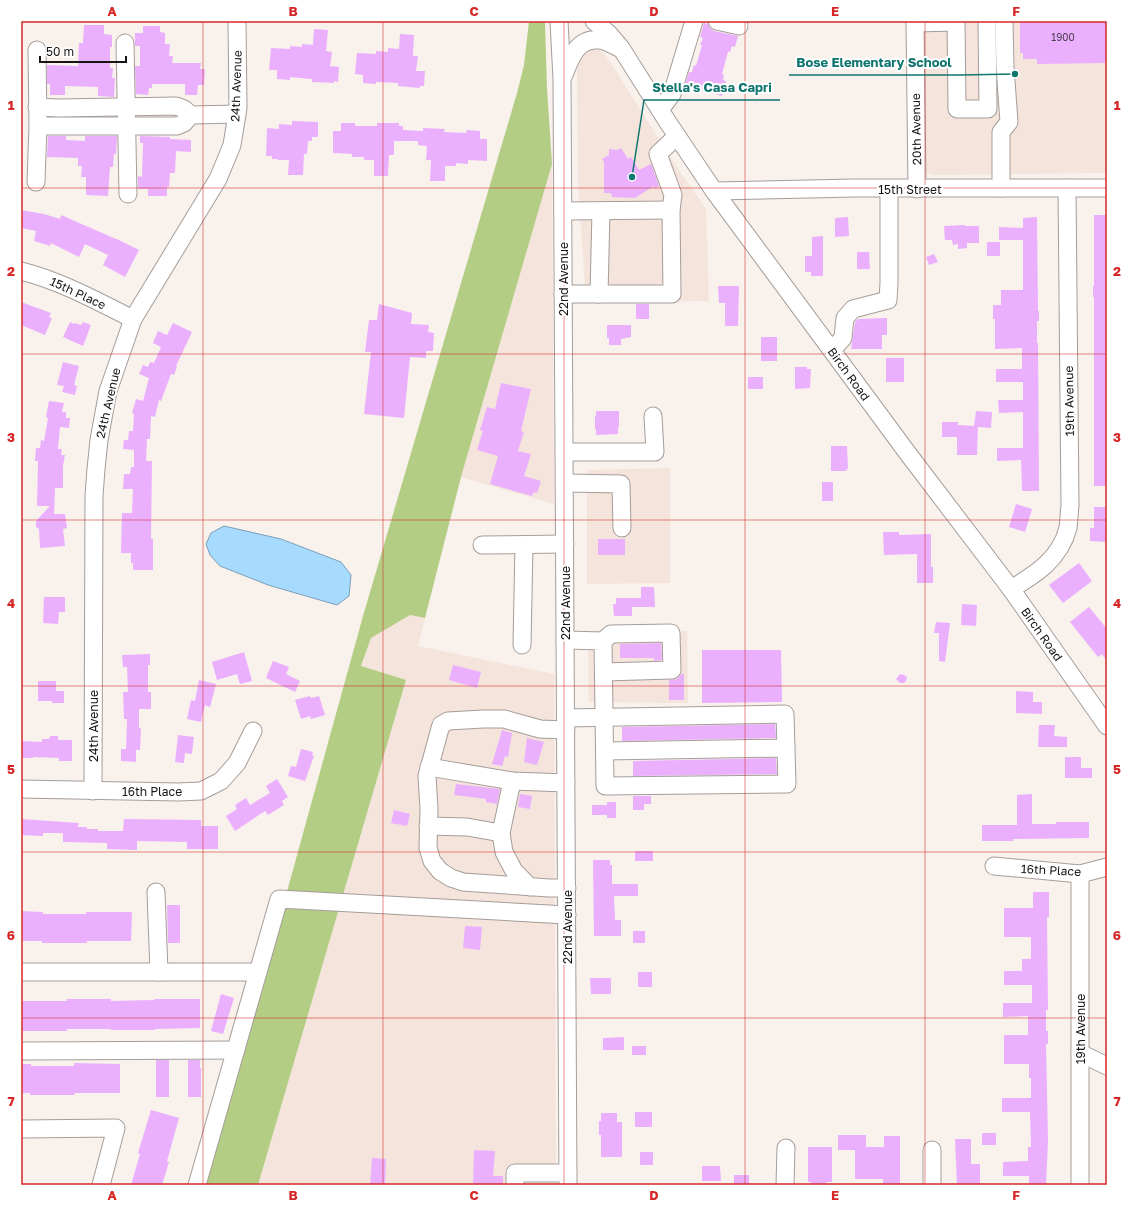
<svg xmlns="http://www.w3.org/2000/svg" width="1128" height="1206" font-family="'Golos Text',sans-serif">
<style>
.built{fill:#f4e4db}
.green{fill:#b4cd85}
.water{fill:#a6dbff;stroke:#7b9fb8}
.building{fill:#eab0fe}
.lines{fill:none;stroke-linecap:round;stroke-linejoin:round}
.minor-casing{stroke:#a59d99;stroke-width:19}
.minor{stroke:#fff;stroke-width:17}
.grid{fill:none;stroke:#d62828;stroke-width:1;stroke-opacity:0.55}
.labels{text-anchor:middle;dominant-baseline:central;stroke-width:4;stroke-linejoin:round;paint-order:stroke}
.number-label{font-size:10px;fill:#4c3b4d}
.street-label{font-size:12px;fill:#171412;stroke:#fff}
.leader{fill:none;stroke:#0f766e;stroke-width:1.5}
.callout-dot{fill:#0f766e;stroke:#fff;stroke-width:1.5}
.callout-label{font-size:13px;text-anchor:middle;font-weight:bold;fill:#0f766e;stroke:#fff;stroke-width:4;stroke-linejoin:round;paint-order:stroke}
.neatline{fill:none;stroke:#d62828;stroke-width:1.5}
.grid-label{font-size:13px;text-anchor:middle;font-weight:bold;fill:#d62828}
</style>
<rect width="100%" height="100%" fill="#f9f1ec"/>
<g class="built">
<path d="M922 21H1107V173L935 175 927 173 924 170Z"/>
<path d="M591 49 600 50 609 60 674 163 706 209 709 301 586 303 578 182 577 72 578 59 587 51Z"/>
<path d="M552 164 554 504 461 477Z"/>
<path d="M670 468V583L587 584V470Z"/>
<path d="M410 615 425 618 418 646 554 674 556 1185H258L406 680 361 667 371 638Z"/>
<path d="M687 631 688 703 589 702 588 632Z"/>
</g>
<path class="green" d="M529 21H544L545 23 547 88 552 164 461 477 425 618 410 615 371 638 361 666 406 680 258 1185H206L363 616 517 93 524 65Z"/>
<path class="water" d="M224 526 281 539 341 562 351 575 349 596 337 605 268 585 220 566 210 555 206 544 211 533Z"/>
<g class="building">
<path d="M1020 21H1107V63L1037 64V59H1023V53H1020Z"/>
<path d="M704 23 708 24 710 28 714 31 738 36 735 47 732 46 730 52H728L722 74 724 75 723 80 726 81 722 96 685 85 689 72H692L694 65 696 66 702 45H700L703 38 700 37Z"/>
<path d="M84 25H104V34L112 35V47H110V68H113L112 78H115L114 97 98 96V87L65 86V95H50V84H47V65L78 66 79 43H83Z"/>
<path d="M143 26H160V32L165 33V44H170L169 56H173L172 63H201L200 69H205L204 85H198L197 95H185V84H152V88H149L148 95 136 94 135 66H140V46H135V33H143Z"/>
<path d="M314 29 328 30 326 51 332 52 330 66 339 67 338 82 334 81V83L312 82V79L290 77V80L277 79V70H269L271 48 290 49V46L302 47V44L313 45Z"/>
<path d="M400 34 414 35 413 56H418L416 71H425L424 86H420V88L398 86V83L376 82V84L363 83V75L355 74 357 53 376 54V51L388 52V48L399 49Z"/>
<path d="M292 121 318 122V137H312V141H308L307 154H304L303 175H288L289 160H278V159H272V156H266L267 128 279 129V124L292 125Z"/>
<path d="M341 123H355V126H377V123H399V126H403V130L423 131V128L445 129 444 132 466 133 467 130 480 131V139H487V161L468 160V164L456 163V166H445V181H430L431 160H426L427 146 418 145V141H394V155H389L388 176H374V160H364V157H352V154L333 153V131H341Z"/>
<path d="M48 136H66V140L85 141V136H117L116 154H114L113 167H110L108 196 86 195V177H81L82 166H78V158L47 157Z"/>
<path d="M140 136 170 137V139L191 140V152L176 151 175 173H170L169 187H167V196H148V189H138V176L142 177 143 143H140Z"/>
<path d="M621 148 628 159 631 157 639 170 651 164 659 186 655 189 654 186 635 198 612 197 611 193H604V162L602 159 609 155V149L617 150Z"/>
<path d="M21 210 44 214 60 219 61 215 116 239H117L139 250 125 277 103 265 108 255 85 244 79 257 51 243 50 246 34 241 36 231 21 228Z"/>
<path d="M1094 215H1107V486H1094V297H1093V286H1094Z"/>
<path d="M848 217 849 236 835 237V218Z"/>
<path d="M1037 217 1038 311H1039V321H1037V343H1038L1039 491H1022L1021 460 997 461V448H1023V412L999 413 998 400H1023V382H996V369H1022V348L995 349V319H993V305H1001V290H1023V240H999V227L1023 228V218Z"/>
<path d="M965 225V226H979V243H967V248L958 249V244L953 245 952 240H945L944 226Z"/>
<path d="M823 236V276H811V272H805V256H812V237Z"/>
<rect x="987" y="242" width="13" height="14"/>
<path d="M857 252H869L870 269H857Z"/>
<path d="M934 254 938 262 929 265 926 257Z"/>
<path d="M718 286H739L738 326H725V303H719Z"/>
<path d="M21 302 51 313 49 317 52 318 45 335 21 325Z"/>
<path d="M379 304 412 313 411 324 429 325 428 332 434 333 433 351H426V358L410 357 404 418 364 414 371 352H365L369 320H377Z"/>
<rect x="636" y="304" width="13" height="15"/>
<path d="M887 318V335H882V349H851L855 322 858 319Z"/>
<path d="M70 322 74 324 75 323 81 325 83 322 91 325 83 346 63 337Z"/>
<path d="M173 323 192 332 176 366 177 367 174 375 171 374 161 401 159 400 155 417 151 416 150 439H147L146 461H152L151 539H153V570H133V563H131V553H121L122 513H132L133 489H123L124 474H130L131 467H134V450L123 449 124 440H128L129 431H133L134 414 132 413 136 399 143 401 149 378 139 374 143 365 148 367 150 362 154 363 161 347 153 343 158 331 167 335Z"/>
<path d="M607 325H631V337L621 339V345H609V338H607Z"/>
<rect x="761" y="337" width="16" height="24"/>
<rect x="886" y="358" width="18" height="24"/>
<path d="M63 362 79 366 74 385 77 386 75 395 62 392 64 386 57 385Z"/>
<path d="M795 367H807V369H811L810 388 795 389Z"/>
<rect x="748" y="377" width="15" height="12"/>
<path d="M501 383 531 389 521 431 524 432 518 451 531 454 524 476 541 481 537 493 534 492 532 496 490 484 498 456 477 450 483 431 480 430 487 407 495 409Z"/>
<path d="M49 401 64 403 62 412H66V418H70L69 428 60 427 58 449H62L61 455H65L63 466V488H55L54 514H65L67 528 63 529 65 546 40 548 39 529 36 527V521L50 506H37L38 461H35L36 448H40L41 440 44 441 48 418 46 417Z"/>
<path d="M596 411H619V427H618V434L596 435V429H595V416H596Z"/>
<path d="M976 411 992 412 991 428 978 427 977 455H957V437H942V422H958V425L974 426Z"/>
<path d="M831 446H847L848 469H846L847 471H831Z"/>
<rect x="822" y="482" width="11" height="19"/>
<path d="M1016 504 1032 509 1025 532 1009 527Z"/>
<path d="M1094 507H1107V542L1090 541V528H1094Z"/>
<path d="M883 532H899V535L931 534V567H933V583H917V554L884 555Z"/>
<rect x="598" y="539" width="27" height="16"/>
<path d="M1079 563 1092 581 1063 603 1049 585Z"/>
<path d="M641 587H654L655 607H632V616H614L613 604H616V598H641Z"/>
<path d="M44 597H65V612H59L58 624 43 623Z"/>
<path d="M962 604 977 605 976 626 961 625Z"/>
<path d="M1089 607 1107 629V661L1102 654 1098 657 1070 622Z"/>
<path d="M936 622 950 623 945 662 939 661V633H934Z"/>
<path d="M661 643 662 660 654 661V658H620V644Z"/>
<path d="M702 650H781L782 702 702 703Z"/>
<path d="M244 652 252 681 240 684 237 674 217 680 212 662Z"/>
<path d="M150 654V665H148V692H151V709H139V728H141L140 750H136V762L121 761V749H126L127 719H124L123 692H128L127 667H123L122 655Z"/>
<path d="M273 661 289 667 286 674 300 681 295 692 266 678Z"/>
<path d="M453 665 481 672 477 688 449 680Z"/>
<path d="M681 674H684V700H669V680L677 679Z"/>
<path d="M900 674 904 675 907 677 906 681 904 683H900L896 679Z"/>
<path d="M199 680 216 684 210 707 205 705 201 722 187 719 191 700 195 701Z"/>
<path d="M38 681H56V691H64V703H52V701H38Z"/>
<path d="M1016 691 1033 692V702H1042V714L1016 713Z"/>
<path d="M310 696 311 698 319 696 325 715 311 719 310 716 301 719 295 700Z"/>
<path d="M775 724 776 738 622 741V727Z"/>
<path d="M1039 725H1055L1054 736 1067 737V747H1038Z"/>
<path d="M502 730 512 733 508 757 505 756 502 766 492 764Z"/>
<path d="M178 735 194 737 192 754 185 753 184 763 175 762Z"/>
<path d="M50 736H58V740H72V761H59V758L33 757V758H21V741L42 742V739H49Z"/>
<path d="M527 738 544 742 537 765 524 762Z"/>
<path d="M301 749 313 752 312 755 314 756 305 781 288 776 291 766 296 767Z"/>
<path d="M1065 757H1081V768H1092V778H1065Z"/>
<path d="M776 758 777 774 633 776V761Z"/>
<path d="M277 779 288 797 282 801 284 805 268 815 265 811 235 831 226 816 237 809 235 805 246 798 250 805 270 793 266 786Z"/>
<path d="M456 784 500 789 497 804 486 802V799L454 795Z"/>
<path d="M520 794 532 796 530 809 518 807Z"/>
<path d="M1032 794V824H1056V822H1089V838L1013 839V841H982V825H1017V795Z"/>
<path d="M633 796H651V804H644V810H633Z"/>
<path d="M607 802H616V818H607V815H592V805H607Z"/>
<path d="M394 810 410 814 407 826 391 823Z"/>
<path d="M21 819 79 823 78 827H87V829H98V831H123L124 819 201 820V826H218V849H187V842L137 841V850L107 849V843L63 842V833H43V836L21 835Z"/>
<rect x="635" y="851" width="18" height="10"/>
<path d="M593 860H610V865H612V884H638V896H614L615 920H621V936H594Z"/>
<path d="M1033 892H1049V917H1047L1048 1010H1046V1031H1048V1044H1046L1048 1141 1046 1185H1029V1176H1003V1162L1028 1161V1147H1031L1030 1112H1002V1098H1031V1078H1029V1064H1004V1035H1028V1016L1003 1017V1003H1032V985H1004V971H1022V959H1031V937H1004V908H1033Z"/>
<path d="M167 905H180V943H168Z"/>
<path d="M21 911 43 912V914H86V912H132L131 941H87V943H42V941H21Z"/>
<path d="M465 926 482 927 480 950 463 948Z"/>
<rect x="633" y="931" width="12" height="12"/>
<rect x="638" y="972" width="14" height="15"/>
<path d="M590 978H611V994H591Z"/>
<path d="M221 994 234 998 223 1034 211 1031Z"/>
<path d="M67 999H111V1001L154 1000V999H200V1028L155 1029V1030H111V1029H67V1031H22V1001H67Z"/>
<path d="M624 1037V1050H603V1038Z"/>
<rect x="632" y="1046" width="14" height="9"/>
<rect x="156" y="1060" width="13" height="37"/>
<path d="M188 1060H200V1068H201V1097H188Z"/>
<path d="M74 1063 120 1064V1093H75L74 1095H30V1093H21V1064H31V1066H74Z"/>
<path d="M151 1110 179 1118 167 1161 169 1162 162 1185H131L140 1154 138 1153Z"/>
<rect x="635" y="1112" width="17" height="15"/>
<path d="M601 1113H617V1122H622V1157H601V1135H599V1121H601Z"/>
<rect x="982" y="1133" width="14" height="12"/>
<path d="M838 1135H866V1147H884V1136H900V1185H883V1179H855V1150H838Z"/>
<path d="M955 1139H971V1164H980V1185H957Z"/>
<path d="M808 1147H832V1182H826V1185H811V1182H808Z"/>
<path d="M474 1150 495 1151 493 1176H503V1185H473Z"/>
<rect x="640" y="1152" width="13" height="13"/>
<path d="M372 1158 386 1159 385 1185H370Z"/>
<path d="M702 1166H720L721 1181H702Z"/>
<rect x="734" y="1175" width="15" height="10"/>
</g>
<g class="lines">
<defs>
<g id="minor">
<path d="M559 21 562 79 568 1185"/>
<path d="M594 21 609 34 621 48 667 121 714 191 909 455 1011 589 1107 726"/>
<path d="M717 21 739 26"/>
<path d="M915 21 917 189"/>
<path d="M956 21 957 109H988L987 21"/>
<path d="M915 23 956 22"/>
<path d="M125 43 128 194"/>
<path d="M564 75C570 59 577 38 598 40 605 40 613 45 619 48"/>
<path d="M37 107 59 108 176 106 184 109 191 115 237 114"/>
<path d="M660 110 672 94 694 21"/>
<path d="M38 126H177L184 123 191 115"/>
<path d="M36 182 38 126 37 50"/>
<path d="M1001 188V132L1009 122 1005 67 1004 21"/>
<path d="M714 191 855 188H1107"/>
<path d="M563 211 671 210"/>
<path d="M21 271C61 281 97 301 133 319"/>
<path d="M563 294H672L671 210 673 195 658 154 677 136"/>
<path d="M599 294 601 211"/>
<path d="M832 350 843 338 845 318 853 309 888 300 889 283V189"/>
<path d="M564 452H655L653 416"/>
<path d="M565 483 621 484 622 528"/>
<path d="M482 545 565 544"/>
<path d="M1011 589C1036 574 1060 559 1068 528 1069 521 1069 513 1070 506L1067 188"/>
<path d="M565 640 603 641C604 689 604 738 605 786L787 784 785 714 566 718"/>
<path d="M603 641 611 634 671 633 672 670 604 672"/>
<path d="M522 645 524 545"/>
<path d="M566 730 540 729 504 719H483L448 721 441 725 427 776 429 809 428 848 432 861 440 871 451 878 463 882 549 888H567"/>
<path d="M605 751 786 748"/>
<path d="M429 767 512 781 566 783"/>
<path d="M512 781 501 833 504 852 514 871 530 887"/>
<path d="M21 789 178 792 201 791 221 781 237 763 253 731"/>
<path d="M93 791 94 496 96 469 99 440 108 391 133 319 218 179 232 145 238 108 237 21"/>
<path d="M428 826 467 827 501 833"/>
<path d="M994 866 1080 874 1107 867"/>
<path d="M1080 874V1185"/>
<path d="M156 892 159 972"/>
<path d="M21 972H258"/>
<path d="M21 1051 236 1050"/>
<path d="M1080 1053 1107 1066"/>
<path d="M21 1129 116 1128 101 1185"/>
<path d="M932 1150V1185"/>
<path d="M197 1185 279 899 567 915"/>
<path d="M515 1185V1173H568"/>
<path d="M785 1185 786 1148"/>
</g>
</defs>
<use href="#minor" class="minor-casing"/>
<use href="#minor" class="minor"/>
</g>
<path class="grid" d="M203 21V1185M383 21V1185M564 21V1185M745 21V1185M925 21V1185M21 188H1107M21 354H1107M21 520H1107M21 686H1107M21 852H1107M21 1018H1107"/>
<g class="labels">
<g class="number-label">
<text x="1063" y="37">1900</text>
</g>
<g class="street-label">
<text transform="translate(236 86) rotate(-88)">24th Avenue</text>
<text transform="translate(916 129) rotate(-91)">20th Avenue</text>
<text x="910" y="189">15th Street</text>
<text transform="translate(563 279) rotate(-90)">22nd Avenue</text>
<text transform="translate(78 293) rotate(25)">15th Place</text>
<text transform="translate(849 374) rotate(54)">Birch Road</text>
<text transform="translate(1069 401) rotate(-91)">19th Avenue</text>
<text transform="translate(108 403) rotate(-77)">24th Avenue</text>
<text transform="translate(565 603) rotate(-90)">22nd Avenue</text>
<text transform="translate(1042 634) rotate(55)">Birch Road</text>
<text transform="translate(93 726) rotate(-90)">24th Avenue</text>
<text x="152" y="791">16th Place</text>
<text transform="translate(1051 870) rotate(3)">16th Place</text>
<text transform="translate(567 927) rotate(-90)">22nd Avenue</text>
<text transform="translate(1080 1029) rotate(-90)">19th Avenue</text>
</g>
</g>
<path class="leader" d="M1015 74L960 75H789M632 177L644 100H780"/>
<g class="callout-dot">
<circle cx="1015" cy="74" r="4"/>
<circle cx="632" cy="177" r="4"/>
</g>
<g class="callout-label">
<text x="874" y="67">Bose Elementary School</text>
<text x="712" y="92">Stella's Casa Capri</text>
</g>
<rect width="1128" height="1206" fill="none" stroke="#ffffff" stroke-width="44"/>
<path d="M40 56v6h86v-6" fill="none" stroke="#171412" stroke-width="2"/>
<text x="46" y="56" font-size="12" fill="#171412" stroke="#ffffff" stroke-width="3" paint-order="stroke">50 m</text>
<rect x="22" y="22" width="1084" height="1162" class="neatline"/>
<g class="grid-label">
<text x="112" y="16">A</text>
<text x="293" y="16">B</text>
<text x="474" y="16">C</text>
<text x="654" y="16">D</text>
<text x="835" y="16">E</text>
<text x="1016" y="16">F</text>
<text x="11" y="110">1</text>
<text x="1117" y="110">1</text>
<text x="11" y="276">2</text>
<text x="1117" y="276">2</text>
<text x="11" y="442">3</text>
<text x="1117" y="442">3</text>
<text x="11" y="608">4</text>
<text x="1117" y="608">4</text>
<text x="11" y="774">5</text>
<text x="1117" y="774">5</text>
<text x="11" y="940">6</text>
<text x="1117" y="940">6</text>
<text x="11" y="1106">7</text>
<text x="1117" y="1106">7</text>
<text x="112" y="1200">A</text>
<text x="293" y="1200">B</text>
<text x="474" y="1200">C</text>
<text x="654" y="1200">D</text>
<text x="835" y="1200">E</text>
<text x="1016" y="1200">F</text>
</g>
</svg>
